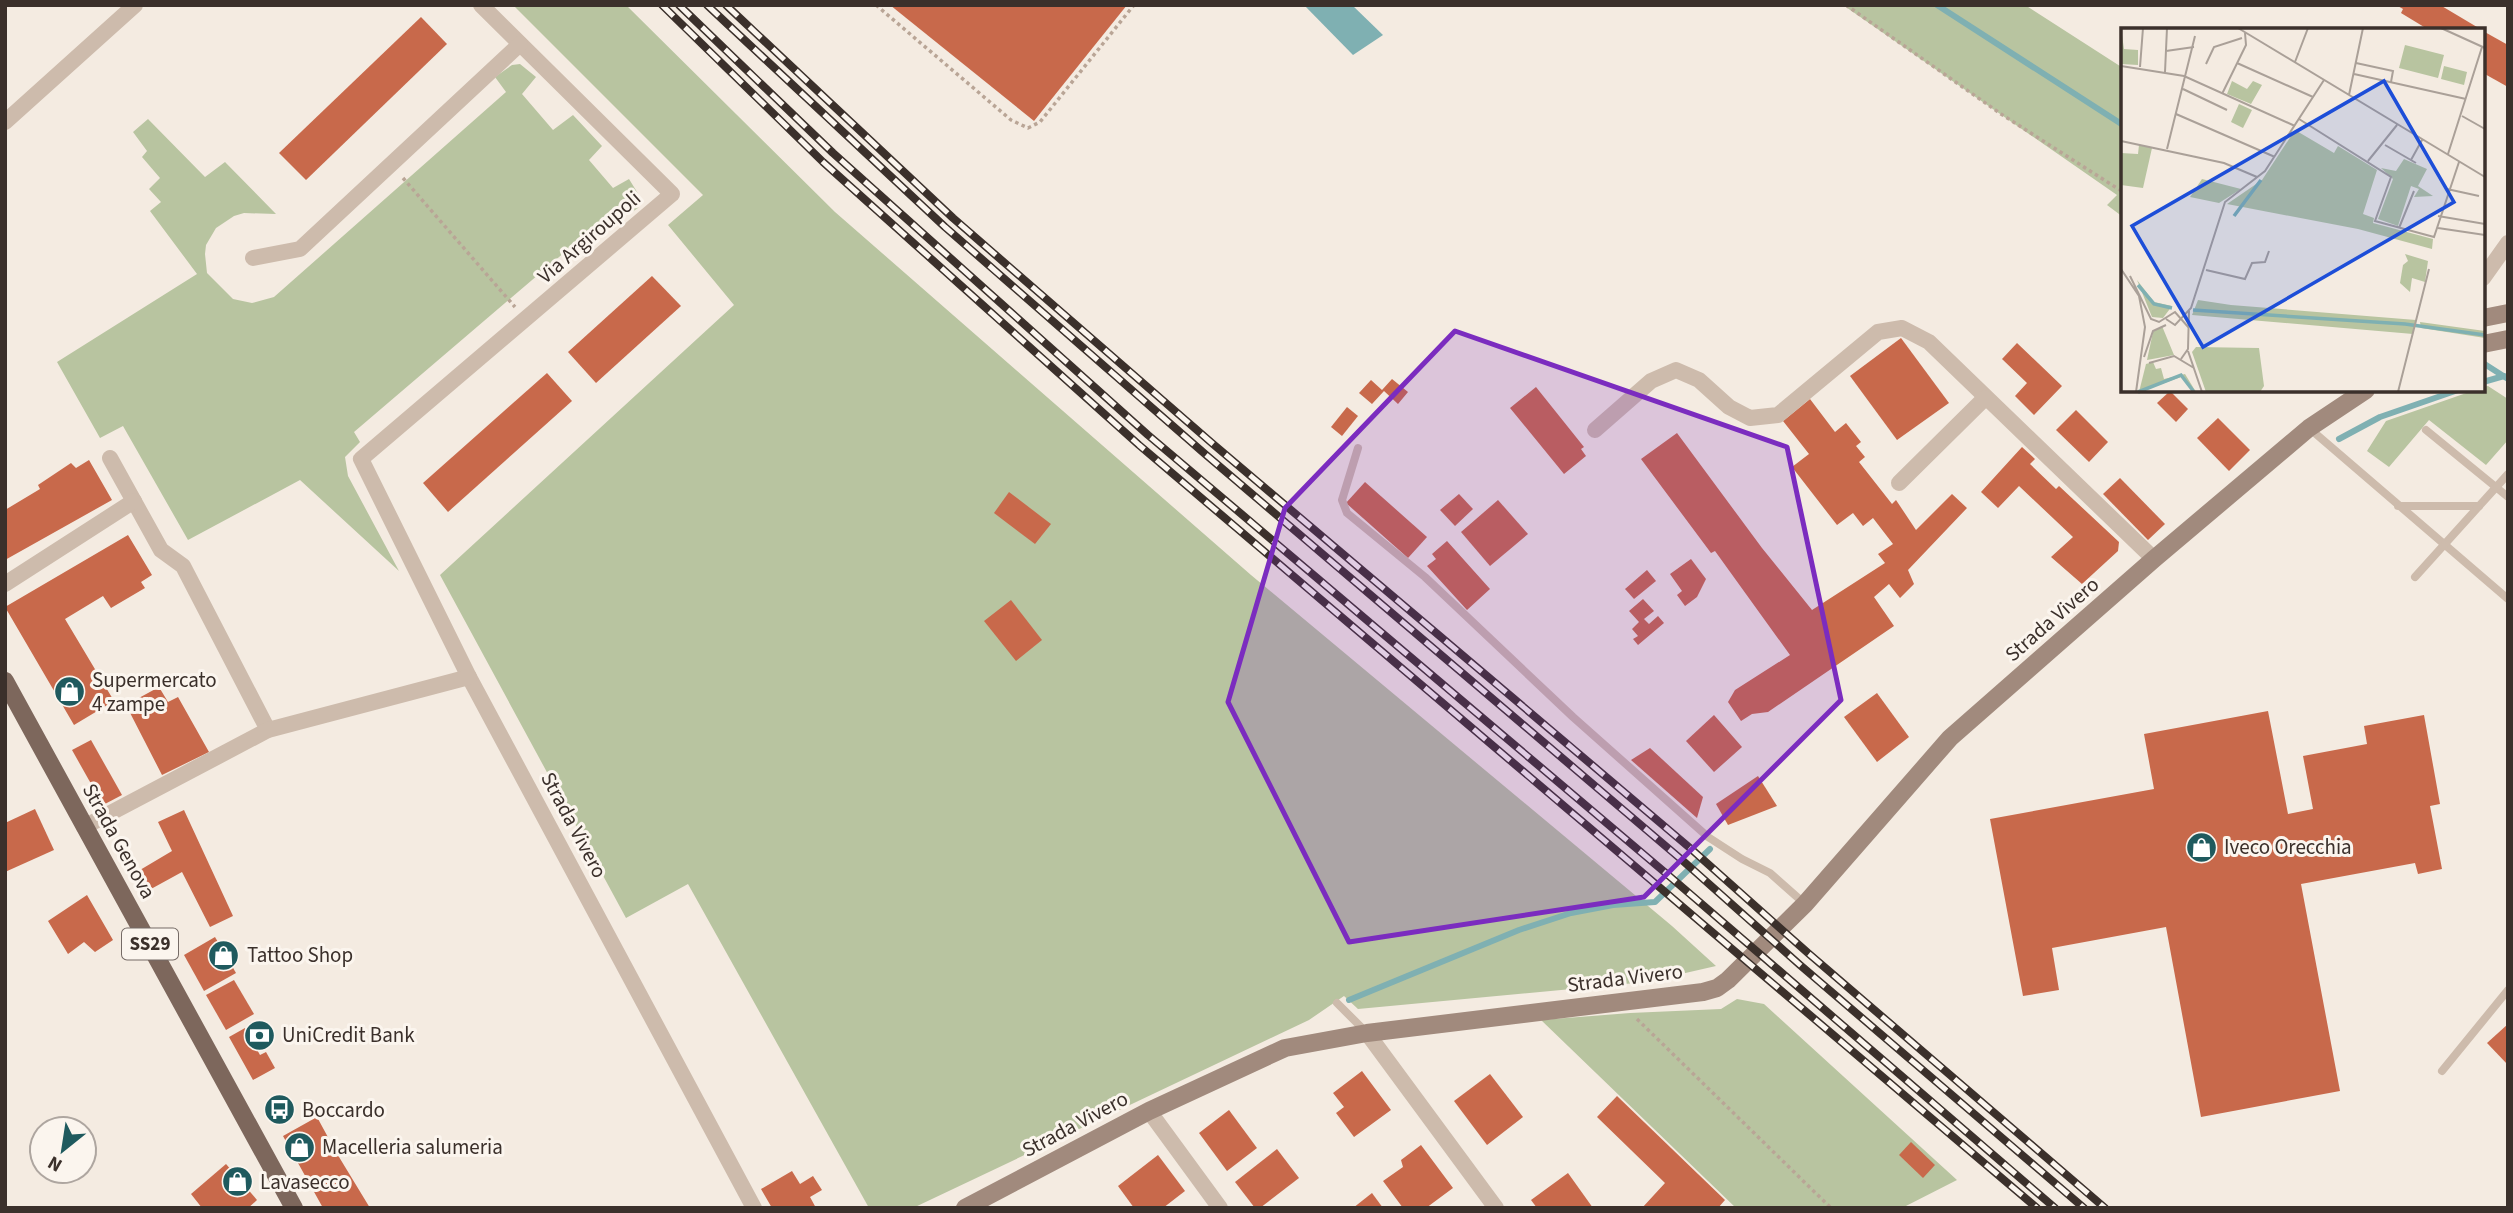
<svg xmlns="http://www.w3.org/2000/svg" width="2513" height="1213" font-family="'Source Sans 3',sans-serif">
<style>
.green{fill:#b8c4a0}
.water{fill:#7fb0b2}
.lines{fill:none;stroke-linecap:round;stroke-linejoin:round}
.stream{stroke:#7fb0b2;stroke-width:6}
.building{fill:#c8694b}
.path{stroke:#b9a596;stroke-width:3.5;stroke-dasharray:3.5 3.5;stroke-linecap:butt}
.lane{stroke:#cdbbac;stroke-width:8}
.street{stroke:#cdbbac;stroke-width:16}
.secondary{stroke:#a18a7d;stroke-width:18}
.primary{stroke:#7d675c;stroke-width:18}
.rail-casing{stroke:#3b302b;stroke-width:8}
.rail{stroke:#fbf5ee;stroke-width:5;stroke-dasharray:16;stroke-linecap:butt}
.marked{fill:#7b2cbf;fill-opacity:0.2;stroke:#7b2cbf;stroke-width:5;stroke-linejoin:round}
.labels{text-anchor:middle;dominant-baseline:central;stroke-width:6;stroke-linejoin:round;paint-order:stroke}
.shield{fill:#fbf5ee;stroke:#756b66;stroke-width:2}
.shield-label{font-size:19px;font-weight:bold;fill:#3b302b}
.street-label{font-size:21px;fill:#3b302b;stroke:#fbf5ee}
.poi-label{font-size:21px;fill:#3b302b;stroke:#fbf5ee;text-anchor:start}
.inset-river{fill:none;stroke:#7fb0b2;stroke-width:3.5}
.inset-road{fill:none;stroke:#aaa098;stroke-width:2}
.view{fill:#1d4ed8;fill-opacity:0.15;stroke:#1d4ed8;stroke-width:3.5}
.inset-edge{fill:none;stroke:#3b302b;stroke-width:3.5}
</style>
<rect width="100%" height="100%" fill="#f4ebe1"/>
<g class="green">
<path d="M513 5H626L835 212 1251 575 1672 926 1716 966 1646 982 1358 1009 1344 996 1309 1020 913 1208H869L688 884 626 918 440 575 734 305 668 225 703 195Z"/>
<path d="M1843 5H2025L2123 68V217L2107 205 2117 195Z"/>
<path d="M520 64 536 77 522 94 553 130 573 115 602 146 589 160 613 188 629 179 642 200 638 208 629 214 620 205 354 432 360 442 345 457 348 476 399 571 300 480 188 540 123 426 100 438 57 362 197 274 150 211 161 202 149 189 160 178 142 157 147 151 133 132 148 119 205 177 225 162 276 214 244 213 234 216 216 228 206 245 205 254 207 273 233 299 252 303 274 297 506 92 495 77 512 65Z"/>
<path d="M2488 386 2508 399V440L2486 465 2429 420 2389 467 2367 451 2386 421 2475 390H2483V387Z"/>
<path d="M1737 999 1764 1004 1957 1180 1902 1208H1736L1541 1020 1630 1013 1721 1009Z"/>
</g>
<path class="water" d="M1304 5H1352L1383 35 1353 55Z"/>
<g class="lines">
<g class="stream">
<path d="M1937 5 2123 125"/>
<path d="M2483 363 2508 379"/>
<path d="M2483 382 2504 376"/>
<path d="M2339 439 2380 417 2458 390"/>
<path d="M1349 1000 1519 930 1571 913 1613 905 1655 902 1710 849"/>
</g>
</g>
<g class="building">
<path d="M890 5H1127L1034 121Z"/>
<path d="M2396 5H2440L2482 30H2429L2401 13 2403 9Z"/>
<path d="M421 17 447 44 306 180 279 153Z"/>
<path d="M2483 31 2508 45V87L2483 73Z"/>
<path d="M652 276 681 306 596 383 568 352Z"/>
<path d="M1901 338 1949 403 1897 440 1850 376Z"/>
<path d="M2017 343 2062 386 2034 415 2015 396 2027 383 2002 359Z"/>
<path d="M547 373 572 401 448 512 423 483Z"/>
<path d="M1392 379 1408 392 1398 404 1384 391 1372 404 1359 393 1371 380 1382 390Z"/>
<path d="M1536 387 1584 447 1581 449 1586 456 1564 474 1510 408Z"/>
<path d="M2170 391 2188 409 2176 422 2157 403Z"/>
<path d="M1810 399 1835 432 1846 423 1861 442 1856 446 1865 457 1859 462 1892 504 1896 500 1916 530 1952 494 1967 508 1908 570 1914 584 1900 598 1889 584 1874 597 1894 626 1768 712 1752 714 1741 721 1728 702 1735 690 1790 655 1715 551 1711 553 1641 459 1677 433 1762 548 1812 610 1885 563 1878 554 1893 544 1873 518 1863 526 1853 513 1837 525 1792 467 1809 454 1783 421Z"/>
<path d="M1347 407 1358 416 1342 436 1331 427Z"/>
<path d="M2076 410 2108 442 2089 462 2056 430Z"/>
<path d="M2218 418 2250 450 2229 471 2197 438Z"/>
<path d="M2022 447 2035 459 2030 464 2056 489 2059 486 2119 542 2118 551 2082 584 2051 557 2073 537 2019 486 1998 508 1981 492Z"/>
<path d="M89 460 112 500 5 560V510L40 489 38 485 71 463 76 468Z"/>
<path d="M2120 478 2165 524 2148 540 2103 494Z"/>
<path d="M1365 482 1427 537 1408 558 1346 503Z"/>
<path d="M1009 492 1051 524 1035 544 994 513Z"/>
<path d="M1459 494 1473 509 1455 526 1440 510Z"/>
<path d="M1498 500 1528 534 1490 566 1461 532Z"/>
<path d="M128 535 152 575 141 582 145 588 111 608 103 596 65 619 114 701 74 725 5 607Z"/>
<path d="M1447 541 1490 589 1467 610 1427 566 1436 559 1432 554Z"/>
<path d="M1691 559 1706 579 1697 597 1685 606 1677 595 1682 591 1670 574Z"/>
<path d="M1647 570 1656 581 1634 599 1625 589Z"/>
<path d="M1643 599 1654 611 1644 619 1649 624 1658 616 1664 623 1638 645 1633 639 1638 636 1632 629 1639 622 1629 611Z"/>
<path d="M1011 600 1042 640 1016 661 984 621Z"/>
<path d="M159 687 168 702 178 697 209 752 162 775 126 705Z"/>
<path d="M1877 693 1909 737 1877 762 1844 717Z"/>
<path d="M2268 711 2288 814 2313 809 2303 756 2367 744 2364 726 2424 715 2440 804 2430 806 2442 869 2418 874 2415 863 2301 884 2340 1091 2201 1117 2166 927 2052 948 2059 990 2023 996 1990 819 2154 789 2144 734Z"/>
<path d="M1714 715 1742 747 1714 772 1686 741Z"/>
<path d="M91 740 122 795 103 805 72 750Z"/>
<path d="M1650 748 1703 797 1697 818 1631 760Z"/>
<path d="M1758 776 1777 806 1728 825 1716 804Z"/>
<path d="M35 809 54 850 5 872V823Z"/>
<path d="M184 810 233 916 210 927 182 872 151 889 140 870 172 851 158 822Z"/>
<path d="M87 895 113 940 95 952 84 942 68 954 48 921Z"/>
<path d="M215 937 236 973 204 991 184 955Z"/>
<path d="M234 980 254 1014 226 1030 206 995Z"/>
<path d="M2508 1024V1065L2487 1043Z"/>
<path d="M245 1028 260 1055 266 1052 275 1068 253 1080 229 1037Z"/>
<path d="M1362 1071 1391 1110 1354 1137 1336 1113 1344 1107 1333 1093Z"/>
<path d="M1490 1074 1523 1117 1487 1145 1454 1101Z"/>
<path d="M1617 1096 1725 1200 1718 1208H1642L1665 1183 1597 1117Z"/>
<path d="M1229 1110 1257 1148 1227 1171 1199 1133Z"/>
<path d="M317 1117 336 1152 370 1208H323L283 1136Z"/>
<path d="M1911 1142 1935 1165 1923 1178 1899 1155Z"/>
<path d="M1421 1145 1453 1188 1426 1208H1403L1383 1181 1403 1167 1401 1160Z"/>
<path d="M1277 1149 1299 1178 1260 1208H1255L1235 1182Z"/>
<path d="M1158 1155 1185 1191 1163 1208H1134L1118 1186Z"/>
<path d="M226 1164 257 1200 248 1208H202L191 1194Z"/>
<path d="M792 1171 800 1184 813 1176 822 1190 810 1197 816 1208H772L761 1189Z"/>
<path d="M1568 1173 1593 1208H1537L1531 1200Z"/>
<path d="M1372 1193 1383 1208H1353Z"/>
</g>
<g class="lines">
<g class="path">
<path d="M876 5 1011 120 1028 128 1040 122 1134 5"/>
<path d="M1846 5 2001 114 2123 192"/>
<path d="M403 178 515 307"/>
<path d="M1637 1019 1831 1208"/>
</g>
<g class="lane">
<path d="M2309 428 2508 599"/>
<path d="M2426 430 2508 497"/>
<path d="M1358 448 1342 500 1347 513 1425 577 1573 717 1708 837 1742 859 1770 873 1805 904"/>
<path d="M2398 506H2479"/>
<path d="M2415 577 2508 474"/>
<path d="M1337 1003 1365 1031"/>
<path d="M2442 1071 2508 990"/>
</g>
<g class="street">
<path d="M481 5 672 194 361 459 469 677 754 1208"/>
<path d="M5 122 135 5"/>
<path d="M253 258 300 249 520 44"/>
<path d="M2483 278 2508 243"/>
<path d="M1595 430 1651 381 1676 370 1699 380 1729 407 1750 418 1778 415 1878 332 1902 328 1929 342 2154 559"/>
<path d="M110 458 161 550 183 566 268 730"/>
<path d="M1899 483 1985 398"/>
<path d="M5 584 134 501"/>
<path d="M84 827 268 730 469 677"/>
<path d="M1367 1033 1496 1208"/>
<path d="M1149 1111 1220 1208"/>
</g>
<g class="secondary">
<path d="M2483 318 2508 313"/>
<path d="M2483 344 2508 339"/>
<path d="M965 1208 1149 1111 1285 1048 1367 1033 1703 992 1717 988 1728 980 1805 904 1950 738 2154 559 2309 428 2366 390"/>
</g>
<path class="primary" d="M5 681 294 1208"/>
<defs>
<g id="rail">
<path d="M662 5 823 162 1139 445 2037 1208"/>
<path d="M679 5 833 153 1148 435 1668 875 2055 1208"/>
<path d="M707 5 945 227 1205 454 1682 860 1800 965 2084 1208"/>
<path d="M726 5 953 218 1213 444 1690 848 1808 953 2105 1208"/>
</g>
</defs>
<use href="#rail" class="rail-casing"/>
<use href="#rail" class="rail"/>
</g>
<path class="marked" d="M1455 331 1787 447 1841 700 1644 897 1349 942 1228 702 1285 508Z"/>
<defs>
<symbol id="shop-disc" viewBox="-11 -11 22 22"><circle r="9.5" fill="#1f5a5e" stroke="#fbf5ee"/><path d="M-5-2.5h2.3a2.7 3.5 0 0 1 5.4 0H5L5.5 6h-11ZM-1.5-2.5h3a1.5 2.3 0 0 0-3 0Z" fill="#fff"/></symbol>
<symbol id="bank-disc" viewBox="-11 -11 22 22"><circle r="9.5" fill="#1f5a5e" stroke="#fbf5ee"/><path d="M-6-4H6V4H-6ZM0-2.3a2.3 2.3 0 1 0 0 4.6a2.3 2.3 0 1 0 0-4.6Z" fill="#fff"/></symbol>
<symbol id="bus-disc" viewBox="-11 -11 22 22"><circle r="9.5" fill="#1f5a5e" stroke="#fbf5ee"/><path d="M-5-6H5V4H4V6H2V4H-2V6H-4V4H-5ZM-3.5-4V0h7V-4ZM-3.5 1.2v1.5H-2V1.2ZM2 1.2v1.5H3.5V1.2Z" fill="#fff"/></symbol>
</defs>
<g fill-rule="evenodd">
<use href="#shop-disc" x="52" y="674" width="35" height="35"/>
<use href="#shop-disc" x="2184" y="830" width="35" height="35"/>
<use href="#shop-disc" x="206" y="938" width="35" height="35"/>
<use href="#bank-disc" x="242" y="1018" width="35" height="35"/>
<use href="#bus-disc" x="262" y="1092" width="35" height="35"/>
<use href="#shop-disc" x="282" y="1130" width="35" height="35"/>
<use href="#shop-disc" x="220" y="1164" width="35" height="35"/>
</g>
<g class="labels">
<rect class="shield" x="122" y="928.5" width="56" height="31" rx="5"/>
<g class="shield-label">
<text x="150" y="944">SS29</text>
</g>
<g class="street-label">
<text transform="translate(589 237) rotate(-41)">Via Argiroupoli</text>
<text transform="translate(2052 619) rotate(-41)">Strada Vivero</text>
<text transform="translate(574 825) rotate(62)">Strada Vivero</text>
<text transform="translate(119 841) rotate(61)">Strada Genova</text>
<text transform="translate(1625 978) rotate(-7)">Strada Vivero</text>
<text transform="translate(1075 1124) rotate(-28)">Strada Vivero</text>
</g>
<g class="poi-label">
<text x="92" y="680">Supermercato<tspan x="92" dy="24">4 zampe</tspan></text>
<text x="2224" y="847">Iveco Orecchia</text>
<text x="247" y="955">Tattoo Shop</text>
<text x="282" y="1035">UniCredit Bank</text>
<text x="302" y="1110">Boccardo</text>
<text x="322" y="1147">Macelleria salumeria</text>
<text x="260" y="1182">Lavasecco</text>
</g>
</g>
<g transform="translate(2121 28)">
<rect width="364" height="364" fill="#f4ebe1"/>
<path d="M0 0 3 21 17 22V37L0 36ZM284 17 323 27 317 50 278 40ZM323 38 346 44 343 57 320 51ZM111 53 126 61 132 53 141 57 130 76 106 66ZM118 76 131 82 122 100 110 94ZM174 102 213 125 217 118 256 142 242 186 253 190 252 195 312 211 311 221 237 201 106 176 141 152ZM18 117 31 120 22 160 0 157V125L17 126ZM283 131 306 141 297 158 312 168 293 169 298 161 290 158 277 198 257 191 272 151 260 140 275 143ZM81 151 120 161 98 175 69 169ZM284 226 307 233 304 254 291 250 289 264 279 255 282 237 287 233ZM16 252 33 274 51 278 42 290 31 289ZM77 272 110 277 295 292 292 306 71 287ZM299 294 364 303V310L300 300ZM41 298 53 327 26 332 32 304ZM75 319 138 320 143 358 139 364H85L71 324ZM32 334 35 341 40 340 43 351 64 346 75 364 60 349 18 364 25 336Z" fill="#b8c4a0"/>
<path class="inset-river" d="M113 188 140 152M17 257 33 276 51 280M72 282 284 296 364 307M17 364 60 347 73 364"/>
<path class="inset-road" d="M117 0 364 149M320 0 364 20M45 23 73 19M174 34 187 0M116 35 192 69M235 35 272 43 270 54M85 36 93 19 121 10M0 38 63 48 174 98M19 39 22 0M44 44 46 0M233 46 345 71M62 61 106 82M101 66 125 17 124 5M228 67 242 0M55 86 154 129M341 88 364 101M178 91 270 149 254 193 313 209 338 134M0 113 103 135 136 149M264 117 295 135M46 121 74 8M327 126 361 19M290 132 301 112M247 133 276 97M326 161 358 168M317 188 364 196M278 200 293 163M317 200 364 207M0 241 18 268 24 299 15 364M85 242 124 251 131 235 144 234 148 223M9 248 30 291 38 294 54 284 68 300M45 291 54 297 70 280 104 174 144 143 203 52M67 323 81 364M23 329 32 303 45 297M60 331 67 321 68 283M28 335 53 328 73 340M277 364 308 241"/>
<path class="view" d="M263 53 333 174 82 319 11 198Z"/>
<rect width="364" height="364" class="inset-edge"/>
</g>
<rect width="2513" height="1213" fill="none" stroke="#3b302b" stroke-width="14"/>
<g transform="translate(63 1150) rotate(210)"><circle r="33" fill="#fbf5ee" stroke="#aea6a0" stroke-width="2"/>
<path d="M0-5L12 26L0 18L-12 26Z" fill="#1f5a5e"/>
<text y="-10" font-size="19" font-weight="bold" text-anchor="middle" fill="#3b302b">N</text>
</g>
</svg>
